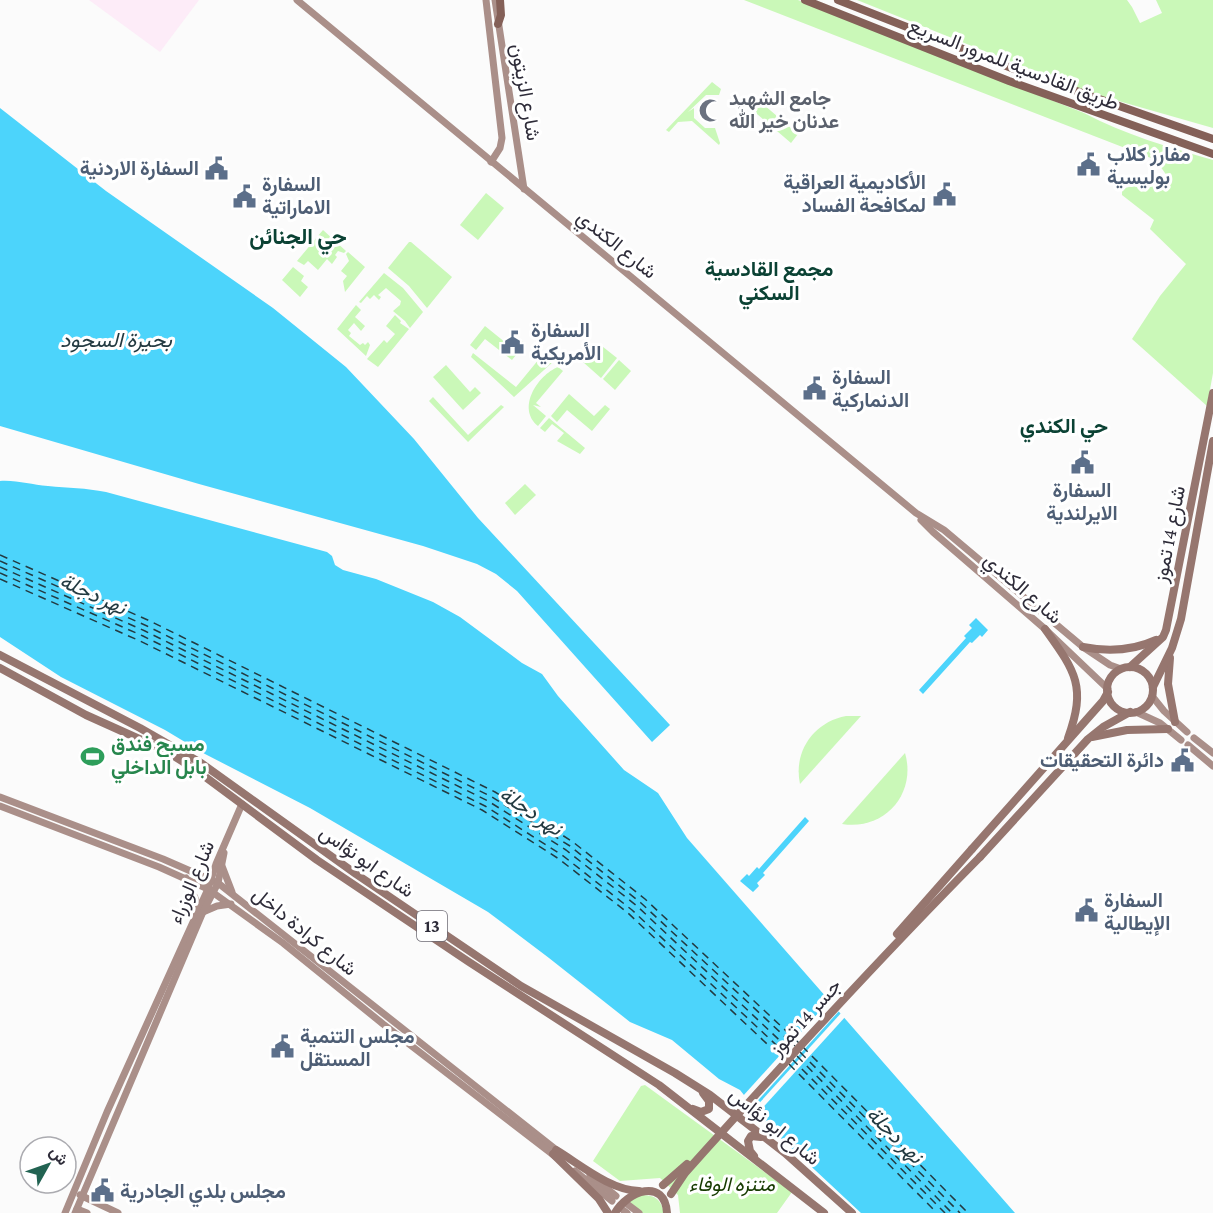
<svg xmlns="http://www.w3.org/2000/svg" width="1213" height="1213" font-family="'Crimson Pro',Vazirmatn,serif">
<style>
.industrial{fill:#fdecf8}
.green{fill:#caf8b8}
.water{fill:#4cd4fb}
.pier{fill:#fbfbfb}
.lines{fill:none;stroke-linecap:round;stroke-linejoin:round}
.ferry{stroke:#233a41;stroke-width:1.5;stroke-dasharray:8 6;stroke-linecap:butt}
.secondary{stroke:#aa8f89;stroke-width:7}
.primary{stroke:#96766f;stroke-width:8}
.highway{stroke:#846058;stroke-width:8}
.primary-bridge{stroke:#96766f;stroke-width:8}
.labels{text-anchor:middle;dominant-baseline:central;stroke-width:6;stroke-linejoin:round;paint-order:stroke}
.shield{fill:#fff;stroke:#6d6b74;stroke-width:1.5}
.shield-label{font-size:18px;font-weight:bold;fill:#2e2c39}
.street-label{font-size:20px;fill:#2e2c39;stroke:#fff}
.worship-label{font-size:20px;font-weight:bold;fill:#5b616d;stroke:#fff;text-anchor:start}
.service-label{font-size:20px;font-weight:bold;fill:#4e5e75;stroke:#fff;text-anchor:start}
.leisure-label{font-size:20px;font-weight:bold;fill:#27864d;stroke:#fff;text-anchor:start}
.park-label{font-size:20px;font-style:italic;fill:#163b00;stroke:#fff}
.neighbourhood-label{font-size:21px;font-weight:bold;fill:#0b4234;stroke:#fff}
.water-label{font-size:21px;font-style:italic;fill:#233a41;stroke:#fff}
.quarter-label{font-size:22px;font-weight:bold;fill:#0b4234;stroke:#fff}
</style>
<rect width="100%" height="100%" fill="#fbfbfb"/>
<path class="industrial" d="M89 0H199L160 52Z"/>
<g class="green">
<path d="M744 0H798L1084 113C1125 135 1169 147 1213 160V373L1207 406 1132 339 1160 296 1186 264 1150 229 1154 220 1122 195V189L1167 176 1156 160Z"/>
<path d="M857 0H1127L1132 7 1140 23 1162 13 1156 0H1213V128L1087 92Z"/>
<path d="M712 82 721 89 719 95H706L688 112 694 108V118L705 128H715L720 143 719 145 692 121 678 122 669 132 666 130Z"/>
<path d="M751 94 798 134 791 143 743 102 749 98Z"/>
<path d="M486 193 504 208 478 240 460 225Z"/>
<path d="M323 230 346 251 344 253 338 251 335 255 337 257 332 264 327 259 318 270 308 261 304 265 297 261Z"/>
<path d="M409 242H411L452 277 427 308 409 286 388 268Z"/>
<path d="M348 252 365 267 345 292 343 281 347 276 341 271 349 261 346 254Z"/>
<path d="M293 267 304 276 301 281 308 287 300 297 282 280Z"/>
<path d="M384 273 403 288 423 312 410 328 405 321 393 311 400 305 401 301 386 288 378 295 381 297 379 300 374 295 370 299 367 296 361 303 359 302Z"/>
<path d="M356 305 361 310 355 317 365 326 361 331 354 323 348 330 351 333 349 336 360 345 363 343 365 345 368 342 370 345 366 356 337 329Z"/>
<path d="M395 315 401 321 400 323 409 329 378 367 367 359 384 340 387 343 395 334 386 326Z"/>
<path d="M485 326 511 347 519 339 525 344 512 360 485 339 476 350 470 345Z"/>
<path d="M598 343 617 358 601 378 583 362Z"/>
<path d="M473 353 516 387 544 353 554 361 514 397 471 357Z"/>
<path d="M619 360 631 371 615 390 603 379Z"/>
<path d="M446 365 470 392 475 387 481 393 463 410 433 377Z"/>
<path d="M558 367 563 371 536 403 541 407 533 405 546 416 538 426C516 408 538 375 558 367Z"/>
<path d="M569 394 594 416 605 405 610 409 592 431 567 410 557 422 551 416Z"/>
<path d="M433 397 468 435 501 405 504 407 468 442 429 401Z"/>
<path d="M549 418 585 448 580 454 557 441 564 433 552 424 545 432 540 428Z"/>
<path d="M525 484 536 495 515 515 505 503Z"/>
<path d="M846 716H861L800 784C793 751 814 722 846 716Z"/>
<path d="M905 753C917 794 884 831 842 824Z"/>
<path d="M645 1085 792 1192 777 1213H680L678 1195 660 1178 620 1181 593 1161 641 1086Z"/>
<path d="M640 1195C655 1195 660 1198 664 1213H641L627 1202Z"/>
</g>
<g class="water">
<path d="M0 108 106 191 273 308 346 367 414 439 478 518 670 725 652 742 517 591 496 574 477 564 423 546 199 484 0 426Z"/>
<path d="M0 481C18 480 31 485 48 486 68 488 86 488 106 492L327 552 332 556 335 565 343 570 376 579 433 602 460 617 522 663 542 674 558 696 624 770 658 793 687 838 1015 1213H861L770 1128 740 1090 719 1079 672 1040 630 1022 549 958 488 912 310 808 205 754 165 730 61 677 0 637Z"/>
<path d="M976 618 988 630 982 637 980 635 972 643 970 642 923 694 919 690 966 638 964 636 972 628 969 625Z"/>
<path d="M805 817 809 821 763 873 765 875 757 883 759 886 753 892 740 881 747 874 749 876 757 867 759 869Z"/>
</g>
<g class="pier">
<path d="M831 999 840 1010 751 1108 742 1097Z"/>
<path d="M842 1012 846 1016 756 1115 753 1110Z"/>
</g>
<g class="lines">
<g class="ferry">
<path d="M0 555 150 621 495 792 573 842 645 899 799 1043"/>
<path d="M0 561 147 626 492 797 570 846 641 903 795 1046"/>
<path d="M0 567 145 631 488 801 566 850 637 906 791 1051"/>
<path d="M0 573 143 636 485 806 562 855 632 910 788 1056"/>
<path d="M0 579 140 641 482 810 559 859 628 913 783 1059"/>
<path d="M802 1046 968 1213"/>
<path d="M800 1052 960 1213"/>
<path d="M797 1056 952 1213"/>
<path d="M792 1059 945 1213"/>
<path d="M789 1064 937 1213"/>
</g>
<g class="secondary">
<path d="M297 0 916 513 944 530 1083 647 1110 665 1121 669"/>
<path d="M486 0 502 138 500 148 491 162"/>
<path d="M495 0 524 189"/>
<path d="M921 520 933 532 1045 629 1108 689"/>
<path d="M1152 696 1164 711 1187 732"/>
<path d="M1136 712 1160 723 1181 740"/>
<path d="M1194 738 1213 753"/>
<path d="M1188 745 1213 766"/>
<path d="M0 797 163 859 218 883 559 1152"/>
<path d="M0 806 159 867 208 889 283 943 383 1024 556 1157"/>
<path d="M222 866 232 892"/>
<path d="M186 878 199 907"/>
<path d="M203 912 217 906 231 904"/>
<path d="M575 1171 612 1201"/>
<path d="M590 1175 616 1196"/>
<path d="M80 1195 118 1213"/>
<path d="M627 1204 639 1213"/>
<path d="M77 1209 87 1213"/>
<path d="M623 1210 627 1213"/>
<path d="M65 1213 107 1112 208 889 216 864 242 804"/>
<path d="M75 1213 203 912 218 883 224 853"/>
</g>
<g class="primary">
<path d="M1045 629C1075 671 1087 686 1068 738"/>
<path d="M1083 647C1108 652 1132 651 1156 640"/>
<path d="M0 655 140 728 201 763 356 874 521 986 675 1073 710 1095 785 1153 852 1213"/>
<path d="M1170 658 1168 684 1175 722"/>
<path d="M1130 667 1163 637 1166 630 1213 393"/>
<circle cx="1130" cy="690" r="23"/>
<path d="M0 668 86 715 166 751 196 770 317 860 469 962 659 1085 824 1213"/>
<path d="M1153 687 1172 648 1181 619 1213 441"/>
<path d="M1092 737 1127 730 1168 729"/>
<path d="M972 849 1103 701 1108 692"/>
<path d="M980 857 1088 739 1103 727 1130 712"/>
<path d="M693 1109 701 1112 709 1109V1101L703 1093"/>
<path d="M556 1150C581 1165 610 1190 639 1191"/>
<path d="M553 1154 599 1199 608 1213"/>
<path d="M754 1156 750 1151 748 1141 751 1136 761 1137"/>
<path d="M615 1213C627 1191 665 1177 667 1213"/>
</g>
<g class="highway">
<path d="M805 0 1009 81 1213 154"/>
<path d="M838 0 1014 69 1213 139"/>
<path d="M498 24 501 15 500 0"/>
</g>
<g class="primary-bridge">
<path d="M897 934 972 849"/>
<path d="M663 1185 687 1164"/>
<path d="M671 1194 685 1173C781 1066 879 959 980 857"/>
</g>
</g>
<defs>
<symbol id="mosque-bare" viewBox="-9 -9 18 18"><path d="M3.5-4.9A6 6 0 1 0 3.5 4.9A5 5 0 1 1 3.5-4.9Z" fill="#6b7280" stroke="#fff" stroke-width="2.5" paint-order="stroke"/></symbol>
<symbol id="civic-bare" viewBox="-9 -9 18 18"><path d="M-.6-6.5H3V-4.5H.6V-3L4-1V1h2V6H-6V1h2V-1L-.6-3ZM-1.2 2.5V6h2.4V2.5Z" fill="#5c6f8a" stroke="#fff" stroke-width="2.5" paint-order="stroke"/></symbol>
<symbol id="stadium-bare" viewBox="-9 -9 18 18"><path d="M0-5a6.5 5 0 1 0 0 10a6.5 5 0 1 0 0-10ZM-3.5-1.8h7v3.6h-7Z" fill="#2e9e5b" stroke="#fff" stroke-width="2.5" paint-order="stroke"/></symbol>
</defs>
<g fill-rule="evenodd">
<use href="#mosque-bare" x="694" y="94" width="33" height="33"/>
<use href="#civic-bare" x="1072" y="148" width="33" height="33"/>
<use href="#civic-bare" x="200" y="152" width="33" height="33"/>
<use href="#civic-bare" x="928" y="178" width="33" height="33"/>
<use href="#civic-bare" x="228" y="180" width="33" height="33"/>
<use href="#civic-bare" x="496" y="326" width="33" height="33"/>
<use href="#civic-bare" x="798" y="372" width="33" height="33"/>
<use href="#civic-bare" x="1066" y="446" width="33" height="33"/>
<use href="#stadium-bare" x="76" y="740" width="33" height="33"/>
<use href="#civic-bare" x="1166" y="744" width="33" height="33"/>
<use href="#civic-bare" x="1070" y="894" width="33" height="33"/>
<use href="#civic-bare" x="266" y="1030" width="33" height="33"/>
<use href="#civic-bare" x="86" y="1174" width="33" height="33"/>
</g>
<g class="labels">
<rect class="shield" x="417" y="911" width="30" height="30" rx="4.5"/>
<g class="shield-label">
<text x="432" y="926">13</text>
</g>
<g class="street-label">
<text transform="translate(1014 64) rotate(21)">طريق القادسية للمرور السريع</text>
<text transform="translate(526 92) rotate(80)">شارع الزيتون</text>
<text transform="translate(617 244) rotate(39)">شارع الكندي</text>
<text transform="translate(1169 534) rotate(-79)">شارع 14 تموز</text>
<text transform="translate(1023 588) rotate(41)">شارع الكندي</text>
<text transform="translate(367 861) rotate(35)">شارع ابو نؤاس</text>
<text transform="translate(191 882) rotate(-67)">شارع الوزراء</text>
<text transform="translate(305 931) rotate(39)">شارع كرادة داخل</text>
<text transform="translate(805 1017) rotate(-48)">جسر 14 تموز</text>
<text transform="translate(775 1126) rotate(39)">شارع ابو نؤاس</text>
</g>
<g class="worship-label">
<text x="729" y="98">جامع الشهيد<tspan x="729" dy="23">عدنان خير الله</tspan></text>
</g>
<g class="service-label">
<text x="1107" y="154">مفارز كلاب<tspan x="1107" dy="23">بوليسية</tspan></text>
<text x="199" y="168" text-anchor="end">السفارة الاردنية</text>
<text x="926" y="182" text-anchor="end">الأكاديمية العراقية<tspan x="926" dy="23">لمكافحة الفساد</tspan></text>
<text x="262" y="184">السفارة<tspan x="262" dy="23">الاماراتية</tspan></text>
<text x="531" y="330">السفارة<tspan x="531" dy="23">الأمريكية</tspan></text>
<text x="832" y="377">السفارة<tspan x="832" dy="23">الدنماركية</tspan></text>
<text x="1082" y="490" text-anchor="middle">السفارة<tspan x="1082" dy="23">الايرلندية</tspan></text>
<text x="1164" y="760" text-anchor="end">دائرة التحقيقات</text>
<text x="1104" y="900">السفارة<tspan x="1104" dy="23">الإيطالية</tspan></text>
<text x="300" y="1036">مجلس التنمية<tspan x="300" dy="23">المستقل</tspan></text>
<text x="120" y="1191">مجلس بلدي الجادرية</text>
</g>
<g class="leisure-label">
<text x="111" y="744">مسبح فندق<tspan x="111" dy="23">بابل الداخلي</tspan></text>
</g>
<g class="park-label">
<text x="732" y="1184">متنزه الوفاء</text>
</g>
<g class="neighbourhood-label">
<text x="769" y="269">مجمع القادسية<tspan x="769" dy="24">السكني</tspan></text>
<text x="1064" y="426">حي الكندي</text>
</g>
<g class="water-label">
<text x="116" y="340">بحيرة السجود</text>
<text transform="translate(93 594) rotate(25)">نهر دجلة</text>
<text transform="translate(531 811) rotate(34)">نهر دجلة</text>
<text transform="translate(895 1135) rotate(45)">نهر دجلة</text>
</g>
<g class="quarter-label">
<text x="298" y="236">حي الجنائن</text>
</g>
</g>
<g transform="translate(48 1165) rotate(50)"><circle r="28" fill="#ffffff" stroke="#ababb0" stroke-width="1.5"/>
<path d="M0-4.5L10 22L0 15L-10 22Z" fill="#226352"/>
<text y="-9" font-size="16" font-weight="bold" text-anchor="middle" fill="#2e2c39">ش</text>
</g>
</svg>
